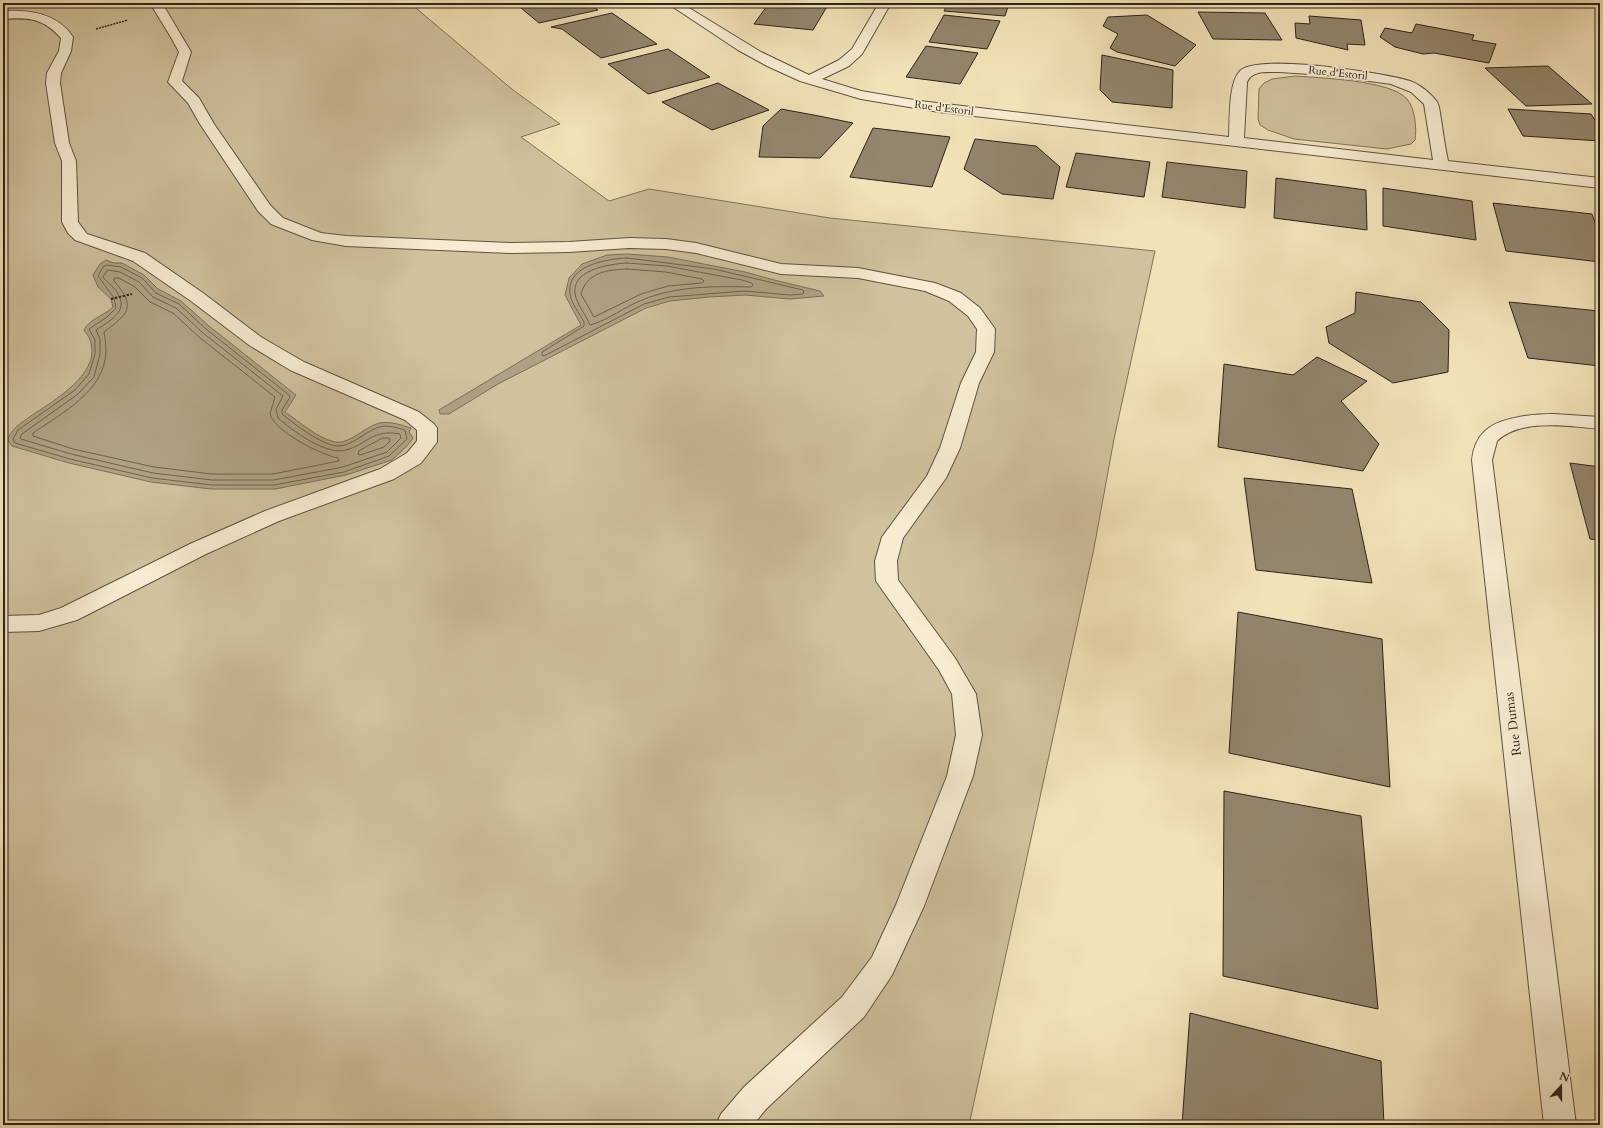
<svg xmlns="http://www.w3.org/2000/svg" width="1603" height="1128" font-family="Cardo,serif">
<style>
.green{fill:#d0c29d;stroke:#7e725c}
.water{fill:#afa183;stroke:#7b6f59}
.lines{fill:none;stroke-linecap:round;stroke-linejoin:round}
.shore{stroke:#6e624f;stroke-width:1}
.building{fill:#93866d;stroke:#2c231b}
.minor-casing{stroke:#5e5342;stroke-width:2}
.path-far1{stroke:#2c231b;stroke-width:1.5;stroke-dasharray:2 1;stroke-linecap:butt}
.path{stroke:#2c231b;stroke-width:2;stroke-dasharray:2.5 1.5;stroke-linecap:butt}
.minor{fill:#f7ecd1;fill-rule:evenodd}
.labels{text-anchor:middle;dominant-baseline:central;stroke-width:3.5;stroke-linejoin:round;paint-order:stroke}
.far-street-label{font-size:11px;fill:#2c231b;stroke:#f7ecd1}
.street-label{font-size:13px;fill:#2c231b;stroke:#f7ecd1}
</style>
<rect width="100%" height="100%" fill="#f2e2b8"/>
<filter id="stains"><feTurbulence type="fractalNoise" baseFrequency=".005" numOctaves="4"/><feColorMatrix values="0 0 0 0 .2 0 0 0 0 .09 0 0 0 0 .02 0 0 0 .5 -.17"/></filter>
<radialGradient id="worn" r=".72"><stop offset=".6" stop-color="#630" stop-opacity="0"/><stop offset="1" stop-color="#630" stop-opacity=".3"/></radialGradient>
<g class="green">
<path d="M3 3H410L513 90 560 124 521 137 609 201 649 189 830 218 1155 251 1114 439 1094 548 969 1125H3Z"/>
<path d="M1295 76C1319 78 1391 80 1407 99 1415 108 1417 129 1415 140L1411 144 1387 149 1294 139 1268 130 1260 125 1258 119 1259 89 1264 83 1272 79Z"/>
</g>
<g class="water">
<path d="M627 254 668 257 745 272 774 280 820 291 824 296 790 299 745 295 709 297 670 301 646 308 498 384 449 414H440L439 410 581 325 565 295 569 278 582 264 607 255Z"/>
<path d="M106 260 114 263H122L144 275 158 289 181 301 209 326 296 395 285 412C300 422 317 438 335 442 349 445 367 425 380 423 391 421 401 425 411 428L409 432 413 438 407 446 392 460 346 475 275 489H211L151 482 69 463 12 446 7 439C10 435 13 430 16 427 39 407 104 379 90 340 89 337 86 333 84 330 89 319 104 316 113 307L111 299 98 287 93 275 100 264Z"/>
</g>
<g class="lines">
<g class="shore">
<path d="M627 258 714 269 803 290 804 292 803 294 790 295 744 291 669 297 644 304 544 356 542 355V352L584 326V322C580 314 571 303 570 294 566 265 607 259 627 258Z"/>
<path d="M627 263 667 266 742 280 752 283 753 285 751 287C715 286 676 286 642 300 624 307 609 320 590 325 586 315 579 307 576 298 567 270 609 264 627 263Z"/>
<path d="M107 265 121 267 142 278 156 293 179 304 206 329 289 395 290 397 282 410V414C294 424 323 446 338 446 355 446 367 428 384 426 391 426 398 428 405 430L407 439 389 456 344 472 274 485H212L152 478 70 459 15 443 13 439 18 430 75 390 89 374 95 354V340L89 329 107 317 116 308 114 298 98 276 103 267Z"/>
<path d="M627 269 666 272 702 279 704 281 702 283 668 286 641 294 594 317 581 294C587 272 607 270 627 269Z"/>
<path d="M108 270 120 272 139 282 153 297 176 308 203 333 283 396 276 409 278 418C292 430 326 456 346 450 368 444 372 429 400 434L401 438 387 452 343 467 274 480H212L153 473 71 454 21 439 20 437 22 434 78 394 94 377 100 354V339L96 330C108 322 129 312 118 294 115 287 107 283 103 277Z"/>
<path d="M115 278H119L135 287 150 302 173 313 199 337 275 397 270 414C274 431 321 455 338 458L339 461 273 474H212L154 467 73 449 33 436V433C62 413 105 391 106 351 106 344 105 338 104 332 128 314 137 307 114 281Z"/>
<path d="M383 438H389L390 441 384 447 360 455 358 454 359 451Z"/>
</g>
</g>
<g class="building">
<path d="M515 3H589L598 10 539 23Z"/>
<path d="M769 3H806L828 5 813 30 754 24Z"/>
<path d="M948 3H1009L1005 16 944 11Z"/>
<path d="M1198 12 1265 13 1282 40 1213 39Z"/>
<path d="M612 13 657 44 601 58 562 29 551 27Z"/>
<path d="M944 15 1000 21 987 49 929 42Z"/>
<path d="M1147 15 1196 45 1175 66 1117 52 1110 48 1118 34 1103 26 1108 17Z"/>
<path d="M1309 16 1361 20 1365 45 1347 44 1348 50 1296 38 1295 23 1310 24Z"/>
<path d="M1416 24 1474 35 1472 40 1496 44 1489 63 1434 53 1423 54 1395 47 1380 37 1385 28 1412 33Z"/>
<path d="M926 46 978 53 960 84 906 77Z"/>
<path d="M668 49 710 77 648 94 608 64Z"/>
<path d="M1102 55 1173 70 1172 108 1112 102 1100 90Z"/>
<path d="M1548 66 1592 104 1526 106 1485 68Z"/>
<path d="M718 83 769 110 712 130 662 102Z"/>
<path d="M781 109 819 116 853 123 820 158 759 157 763 126Z"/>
<path d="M1508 109 1591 114 1600 128V141L1523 136Z"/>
<path d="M873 128 950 137 932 187 850 177Z"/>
<path d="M975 139 1036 146 1060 167 1053 199 1002 194 964 169Z"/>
<path d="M1076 153 1150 162 1144 197 1066 187Z"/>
<path d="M1167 162 1247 171 1245 208 1162 197Z"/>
<path d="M1276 178 1366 190 1367 230 1274 218Z"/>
<path d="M1383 188 1472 201 1476 240 1383 226Z"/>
<path d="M1493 203 1592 214 1600 236V262L1506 251Z"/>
<path d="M1356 292 1421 302 1449 330 1448 372 1393 383 1329 343 1326 327 1355 313Z"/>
<path d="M1509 302 1599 311 1600 314V366L1528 358Z"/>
<path d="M1317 357 1367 381 1341 401 1379 444 1363 471 1218 447 1224 364 1293 375Z"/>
<path d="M1570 463 1600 467V540L1590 539Z"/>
<path d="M1244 478 1352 489 1372 583 1256 570Z"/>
<path d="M1238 612 1382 639 1390 787 1229 753Z"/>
<path d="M1224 791 1361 816 1378 1009 1223 976Z"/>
<path d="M1190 1013 1381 1061 1384 1125H1182Z"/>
</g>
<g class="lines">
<defs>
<g id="minor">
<path d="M150 3H162L191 52 182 81 199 98 214 124 270 205 283 218 321 233 346 236 511 243 569 242 629 238 666 239 696 243 781 264 858 268 935 283 961 293 980 308 995 329 994 352 979 383 960 448 946 478 903 538 897 561 898 580 955 658 976 694 982 735 973 776 924 906 892 975 864 1017 766 1109 753 1125H716L721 1114 744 1087 842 997 872 957 896 905 947 776 956 735 952 694 939 670 876 581 875 561 882 537 927 476 940 448 961 383 976 352 977 329 968 316 949 301 925 291 858 278 781 274 696 253 666 249 629 248 569 252 511 253 346 246 312 240 271 224 258 211 200 124 188 103 168 82 179 52 172 39Z"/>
<path d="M667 3H681L761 52 809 75 839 60 852 49 879 3H891L862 54 849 66 822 79 861 91 920 101 1229 137C1230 120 1228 83 1240 71 1257 53 1385 73 1410 81 1418 84 1425 89 1431 95 1433 97 1437 101 1438 104 1440 109 1440 115 1441 119 1443 133 1445 147 1448 161L1600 178V188L939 112 861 99 800 81 767 66 738 50ZM1279 72 1326 75 1391 84 1411 92 1424 104 1433 160 1244 138 1247 82C1252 70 1267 72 1279 72Z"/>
<path d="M3 11C30 10 57 13 73 37L71 51 61 73 60 83 69 143 76 161 78 222 87 234 145 253 203 293 261 337 304 362 419 412 434 424 437 428V442L421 463 394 479 279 521 206 554 77 620 39 631 3 632V616L39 615 61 608 190 544 265 511 380 469 407 453 417 441V430L405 420 290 370 249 345 191 301 133 261 75 240 68 233 62 222V161L55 143 46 83 47 73 59 51 61 38C43 18 28 17 3 19Z"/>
<path d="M1554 414 1600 417V429C1570 426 1521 418 1497 441L1492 460 1576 1125H1544L1472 460C1473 450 1476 440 1484 432 1498 417 1534 414 1554 414Z"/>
</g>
</defs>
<use href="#minor" class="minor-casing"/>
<path class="path-far1" d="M96 29 128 20"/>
<path class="path" d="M111 299 132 294"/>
<use href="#minor" class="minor"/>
</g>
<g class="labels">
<g class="far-street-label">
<text transform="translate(1338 73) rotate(6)">Rue d'Estoril</text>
<text transform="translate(944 108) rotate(7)">Rue d'Estoril</text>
</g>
<g class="street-label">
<text transform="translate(1513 724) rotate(-97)">Rue Dumas</text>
</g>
</g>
<rect width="1603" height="1128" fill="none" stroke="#f2e2b8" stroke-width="16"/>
<rect x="4" y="4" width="1595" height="1120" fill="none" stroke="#2c231b" stroke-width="2"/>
<rect x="8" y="8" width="1587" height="1112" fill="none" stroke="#2c231b"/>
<g transform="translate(1561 1086) rotate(21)" stroke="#f7ecd1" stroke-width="3" paint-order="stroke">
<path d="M0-3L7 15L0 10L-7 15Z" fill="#2c231b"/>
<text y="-6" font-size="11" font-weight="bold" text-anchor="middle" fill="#2c231b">N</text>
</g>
<rect width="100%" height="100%" filter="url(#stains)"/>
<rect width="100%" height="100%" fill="url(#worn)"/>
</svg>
